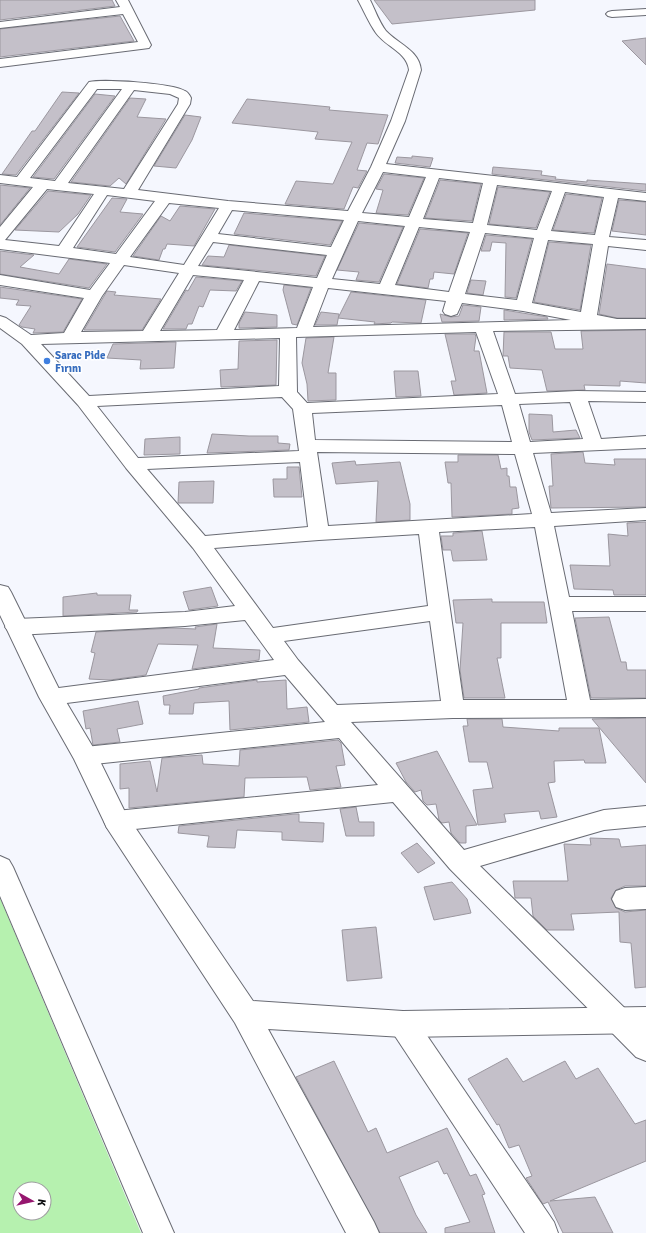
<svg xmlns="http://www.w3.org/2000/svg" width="646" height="1233" font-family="Signika,sans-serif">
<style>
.green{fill:#b6f1af;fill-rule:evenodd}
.building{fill:#c4c0c9;stroke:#9b979f}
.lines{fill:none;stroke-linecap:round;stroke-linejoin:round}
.minor-casing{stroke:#696b73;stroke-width:2}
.major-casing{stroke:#696b73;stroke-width:2}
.minor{fill:#fff;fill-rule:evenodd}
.major{fill:#fff;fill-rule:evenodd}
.shop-dot{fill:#3f7fe0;stroke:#fff;stroke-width:1.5}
.labels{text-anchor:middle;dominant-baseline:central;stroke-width:3;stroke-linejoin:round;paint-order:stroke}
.shop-label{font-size:11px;font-weight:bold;fill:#366cbe;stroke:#fff;text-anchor:start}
</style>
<rect width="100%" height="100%" fill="#f5f7fe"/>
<path class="green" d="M0 898 141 1233H0ZM20 1189H44V1213H20Z"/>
<g class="building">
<path d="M0 0H112L115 6 0 20Z"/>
<path d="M374 0H535V10L392 24Z"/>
<path d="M120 16 134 41 0 57V29Z"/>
<path d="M646 38V65L622 41Z"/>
<path d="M62 92 79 93 16 175 2 174 32 131H35Z"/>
<path d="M95 94 115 96 54 179 33 177Z"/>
<path d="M130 98 146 99 137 117 166 119 126 184 119 178 110 186 71 182Z"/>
<path d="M247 99 330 107 329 110 388 115 378 144 367 143 357 170 367 171 358 188 353 187 344 209 285 204 296 181 333 184 352 142 315 139 318 132 232 123Z"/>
<path d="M185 115 201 117 192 140 176 168 154 166Z"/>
<path d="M412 156 433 158 430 167 395 163 397 157 412 158Z"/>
<path d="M493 167 542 171 541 175 556 177 555 179 587 182V180L646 184V191L492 174Z"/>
<path d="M384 174 424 178 408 215 376 213 383 190 376 189Z"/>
<path d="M440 180 481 184 472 221 425 218Z"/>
<path d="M0 185 30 188 0 225Z"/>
<path d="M498 187 550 192 536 228 489 224Z"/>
<path d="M48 191 91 195 78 214 59 232 15 230Z"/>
<path d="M566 194 602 198 594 233 553 230Z"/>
<path d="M112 198 127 199 120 212 143 214 115 252 77 247Z"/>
<path d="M619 200 646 202V235L612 231Z"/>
<path d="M180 206 215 209 194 246 167 244 165 249H163L159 260 133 256 161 216 170 221Z"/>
<path d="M244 213 279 216 342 221 330 245 234 234Z"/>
<path d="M359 223 403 227 379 282 356 280 359 272 337 270Z"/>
<path d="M420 229 468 233 454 274 434 272 433 279H430L428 288 397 284Z"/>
<path d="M486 235 532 239 516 298 505 297 506 243 492 242 490 251H481Z"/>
<path d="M549 242 591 245 580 310 534 302Z"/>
<path d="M229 245 325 256 316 276 202 265 208 256 224 257Z"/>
<path d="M0 251 34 255 20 267 59 274 69 259 107 264 89 288 0 274Z"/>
<path d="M607 264 646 269V318H617L599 314Z"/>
<path d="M196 277 242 281 236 291 210 290 203 307 199 306 192 324H188L186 329H163L186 290 188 291Z"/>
<path d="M471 280 486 281 483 295 467 293Z"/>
<path d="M284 285 311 288 297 325 292 324 283 290Z"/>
<path d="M0 287 82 299 63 332 33 333 35 329 22 327 19 325 31 306 16 305 19 300 0 298Z"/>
<path d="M107 291 116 292 114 295 161 299 142 330H84Z"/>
<path d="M351 292 426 300 421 323 392 322 391 323 374 324 375 322 338 318Z"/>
<path d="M463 305 481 307 479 321 442 322 440 314 451 317 459 316Z"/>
<path d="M504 310 547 317 548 319 504 320Z"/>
<path d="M245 312 277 315V327L239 328V323Z"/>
<path d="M321 312 339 314 337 325H315Z"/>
<path d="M646 330V383L620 381V386L584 385 585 390 547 391 542 370 510 368 508 356H503L504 332H551L555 349H583L581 331Z"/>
<path d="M445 334H475L476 337 474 351H479L487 393 454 395 451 381H456Z"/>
<path d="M334 337 328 373H336V400L308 401 307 384 302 363 306 338Z"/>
<path d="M277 340 276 385 221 387 220 370 238 369 239 341Z"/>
<path d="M176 342 174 368 140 369 141 360 107 358 113 344Z"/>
<path d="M394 371H418L421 396 396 397Z"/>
<path d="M529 414 552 415 553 432 576 430 580 438 532 440 529 432Z"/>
<path d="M212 434 249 436H278V443L290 444 289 450 207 453Z"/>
<path d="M180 437V454L144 455 145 439Z"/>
<path d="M583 452 585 463 615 465 614 459H646V507L551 508 549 486H553L551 454Z"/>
<path d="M458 455H498L501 469 507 468V476H509L510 487H516L519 508 512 509V514L452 517 451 483H448L445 462H458Z"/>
<path d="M355 461 356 465 400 462 410 504V520L376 522 378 481 336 484 332 463Z"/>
<path d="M287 467H299L302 497H274L273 479H287Z"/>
<path d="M214 481 213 503H178L179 482Z"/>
<path d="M646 522V595H614L613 590 574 589 570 565 610 566 608 534 628 536 627 523Z"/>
<path d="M482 531 487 560 453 561 451 550H443L441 536H453V533Z"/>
<path d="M211 587 218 606 189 610 183 592Z"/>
<path d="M97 593V595H131L129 610H138L137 612 63 616V597Z"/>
<path d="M492 599V602H544L547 623H501V658H497L505 698H464L460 670 463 623H456L453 600Z"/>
<path d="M609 617 621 662H626L627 670H646V698H591L575 618Z"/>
<path d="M217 624 213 648 260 650 259 660 192 669 198 645 158 644 146 675 110 680 89 679 95 653 91 652 96 632 173 628 196 629 195 627Z"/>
<path d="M257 680V682L286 680 287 709 307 707 309 722 230 730 229 701 194 703 193 714H169L170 705H164L163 696 199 689V688Z"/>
<path d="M138 701 143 724 117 729 120 742 93 745 90 728 86 729 83 711Z"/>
<path d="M646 718V783L592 719Z"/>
<path d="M467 719H502L503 727 559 731V728H599L606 763H585L584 760 554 761 555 782 548 783 557 817 541 819 539 811 504 814 506 822 478 825 473 790 493 788 487 762H469L463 726H468Z"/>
<path d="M338 740 341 743 345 765 336 766 341 787 310 790 307 777 245 778 244 797 129 808V788L120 789V764L150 761 157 792 162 758 202 755 203 764 239 766 240 750Z"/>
<path d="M437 751 477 825 466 826V843H460L451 833 449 822 442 823 439 820 436 804 427 805 423 801 421 790 415 792 406 782 396 763Z"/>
<path d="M356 807 359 822H374V836H346L340 809Z"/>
<path d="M295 814H299V822L324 823 323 842 282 840V832L237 830 235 848 207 847 209 836 178 833 179 826Z"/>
<path d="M590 838 619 839 621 847 646 845V886H625L616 890 611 898 616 908 625 912 646 910V987L635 988 631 943 620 942 619 912 571 914 574 930H547L533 916 531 898H515L513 881H568L564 844 591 845Z"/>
<path d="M417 843 435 863 418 873 401 853Z"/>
<path d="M452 882 467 899 471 913 434 920 424 887Z"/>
<path d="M376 927 382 978 347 981 342 930Z"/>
<path d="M507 1058 523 1082 565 1061 576 1079 598 1068 635 1124 646 1120V1161L550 1201 595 1197 613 1233H563L548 1202 543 1204 526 1178 532 1176 519 1145 509 1148 499 1124 497 1125 468 1079Z"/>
<path d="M334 1061 368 1132 376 1128 387 1153 447 1128 470 1176 476 1174 485 1194 482 1195 495 1233H445V1228L470 1222 447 1173 444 1174 438 1161 399 1177 416 1215 427 1233H380L296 1077Z"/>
</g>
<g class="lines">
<defs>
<g id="minor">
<path d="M116 0H128L151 45 149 48 0 67V59L138 42 123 14 0 28V22L120 7Z"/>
<path d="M358 0H370C375 10 379 22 386 31 398 44 419 50 421 70L405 121 386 164 646 193V201L618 198 609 237 646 240V250L608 246 597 315 617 319H646V329L493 331 515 394 577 391 646 392V402L588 401 601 439 646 436V448L533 453 551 513 646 508V520L554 526 569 597H646V611H572L590 700 646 699V717L453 718 351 722 464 850 604 810 646 806V826L604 830 480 866 646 1029V1061L636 1057 450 869 393 802 116 831 107 828 104 821 107 814 116 811 378 785 339 738 85 765 77 762 73 756 77 750 85 747 325 722 285 675 51 705 43 703 40 697 43 691 51 689 274 660 245 620 185 626 16 635 9 632 5 627 9 622 16 619 185 612 235 606 193 548 126 468 78 405 22 344 0 328V316L6 318 31 335 64 333 84 298 0 285V275L90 290 110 263 0 249V227L33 187 0 183V175L17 177 89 82C104 79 172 83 185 91 188 92 190 96 191 98L190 104 138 190 228 201 348 211 371 167 391 121 409 70C407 52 386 47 376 33 369 23 364 11 358 0ZM97 89H122L55 181 30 178ZM134 90 170 94 179 98 178 104 124 189 68 183ZM383 172 426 177 409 217 362 213ZM439 178 483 183 473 223 423 219ZM497 185 552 191 537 230 487 225ZM47 189 94 194 59 246 5 240ZM565 192 604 197 595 235 551 231ZM107 195 155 201 116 254 73 248ZM169 203 219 208 184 265 130 257ZM232 210 344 220 331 247 218 234ZM358 221 405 226 380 284 332 279ZM419 227 470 232 449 292 395 285ZM485 233 534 238 517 300 465 294ZM548 240 593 244 581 312 532 303ZM213 242 327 255 317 278 198 266ZM124 265 179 273 143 331 81 332 102 296ZM193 275 244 280 217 330 160 331ZM259 281 313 287 297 328 234 330ZM328 288 446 301 443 311 445 314 451 316 457 314 462 303 523 311 571 320 313 327ZM476 332 498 394 307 403 297 392 296 337ZM280 338 279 386 89 396 41 344ZM282 397 293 409 299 451 138 458 97 406ZM570 402 583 439 530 442 519 404ZM502 405 512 442 315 440 312 413ZM317 452 515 454 532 514 328 526ZM300 462 308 527 205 536 147 469ZM535 527 567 700H463L439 532ZM419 534 428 606 273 628 214 548 319 540ZM430 621 441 701 337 705 298 660 284 641Z"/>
<path d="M646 9V15L612 17 608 16 606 14 608 12 612 11Z"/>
<path d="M0 856 9 860 13 867 174 1233H143L0 896Z"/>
<path d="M646 887V909L625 910 616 907 612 899 616 891 625 888Z"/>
<path d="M403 1011 413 1015 554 1222 558 1233H525L393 1033 389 1024 393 1015Z"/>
</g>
<path id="major" d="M0 585 8 587 11 592 62 695 94 749 126 814 253 1001 403 1011 646 1007V1033L403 1037 268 1029 374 1222 379 1233H346L235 1023 107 828 74 759 39 697 0 615Z"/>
</defs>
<use href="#minor" class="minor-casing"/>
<use href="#major" class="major-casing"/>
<use href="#minor" class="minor"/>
<use href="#major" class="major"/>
</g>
<circle class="shop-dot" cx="47" cy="361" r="4"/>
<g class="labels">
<g class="shop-label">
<text x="55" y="355">Sarac Pide<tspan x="55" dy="13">Fırını</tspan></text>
</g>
</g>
<g transform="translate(32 1201) rotate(98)"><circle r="19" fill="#ffffff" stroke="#9d9d9f"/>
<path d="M0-3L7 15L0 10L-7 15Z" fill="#96176f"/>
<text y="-6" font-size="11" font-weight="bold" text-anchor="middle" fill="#0b0b0e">K</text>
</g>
</svg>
